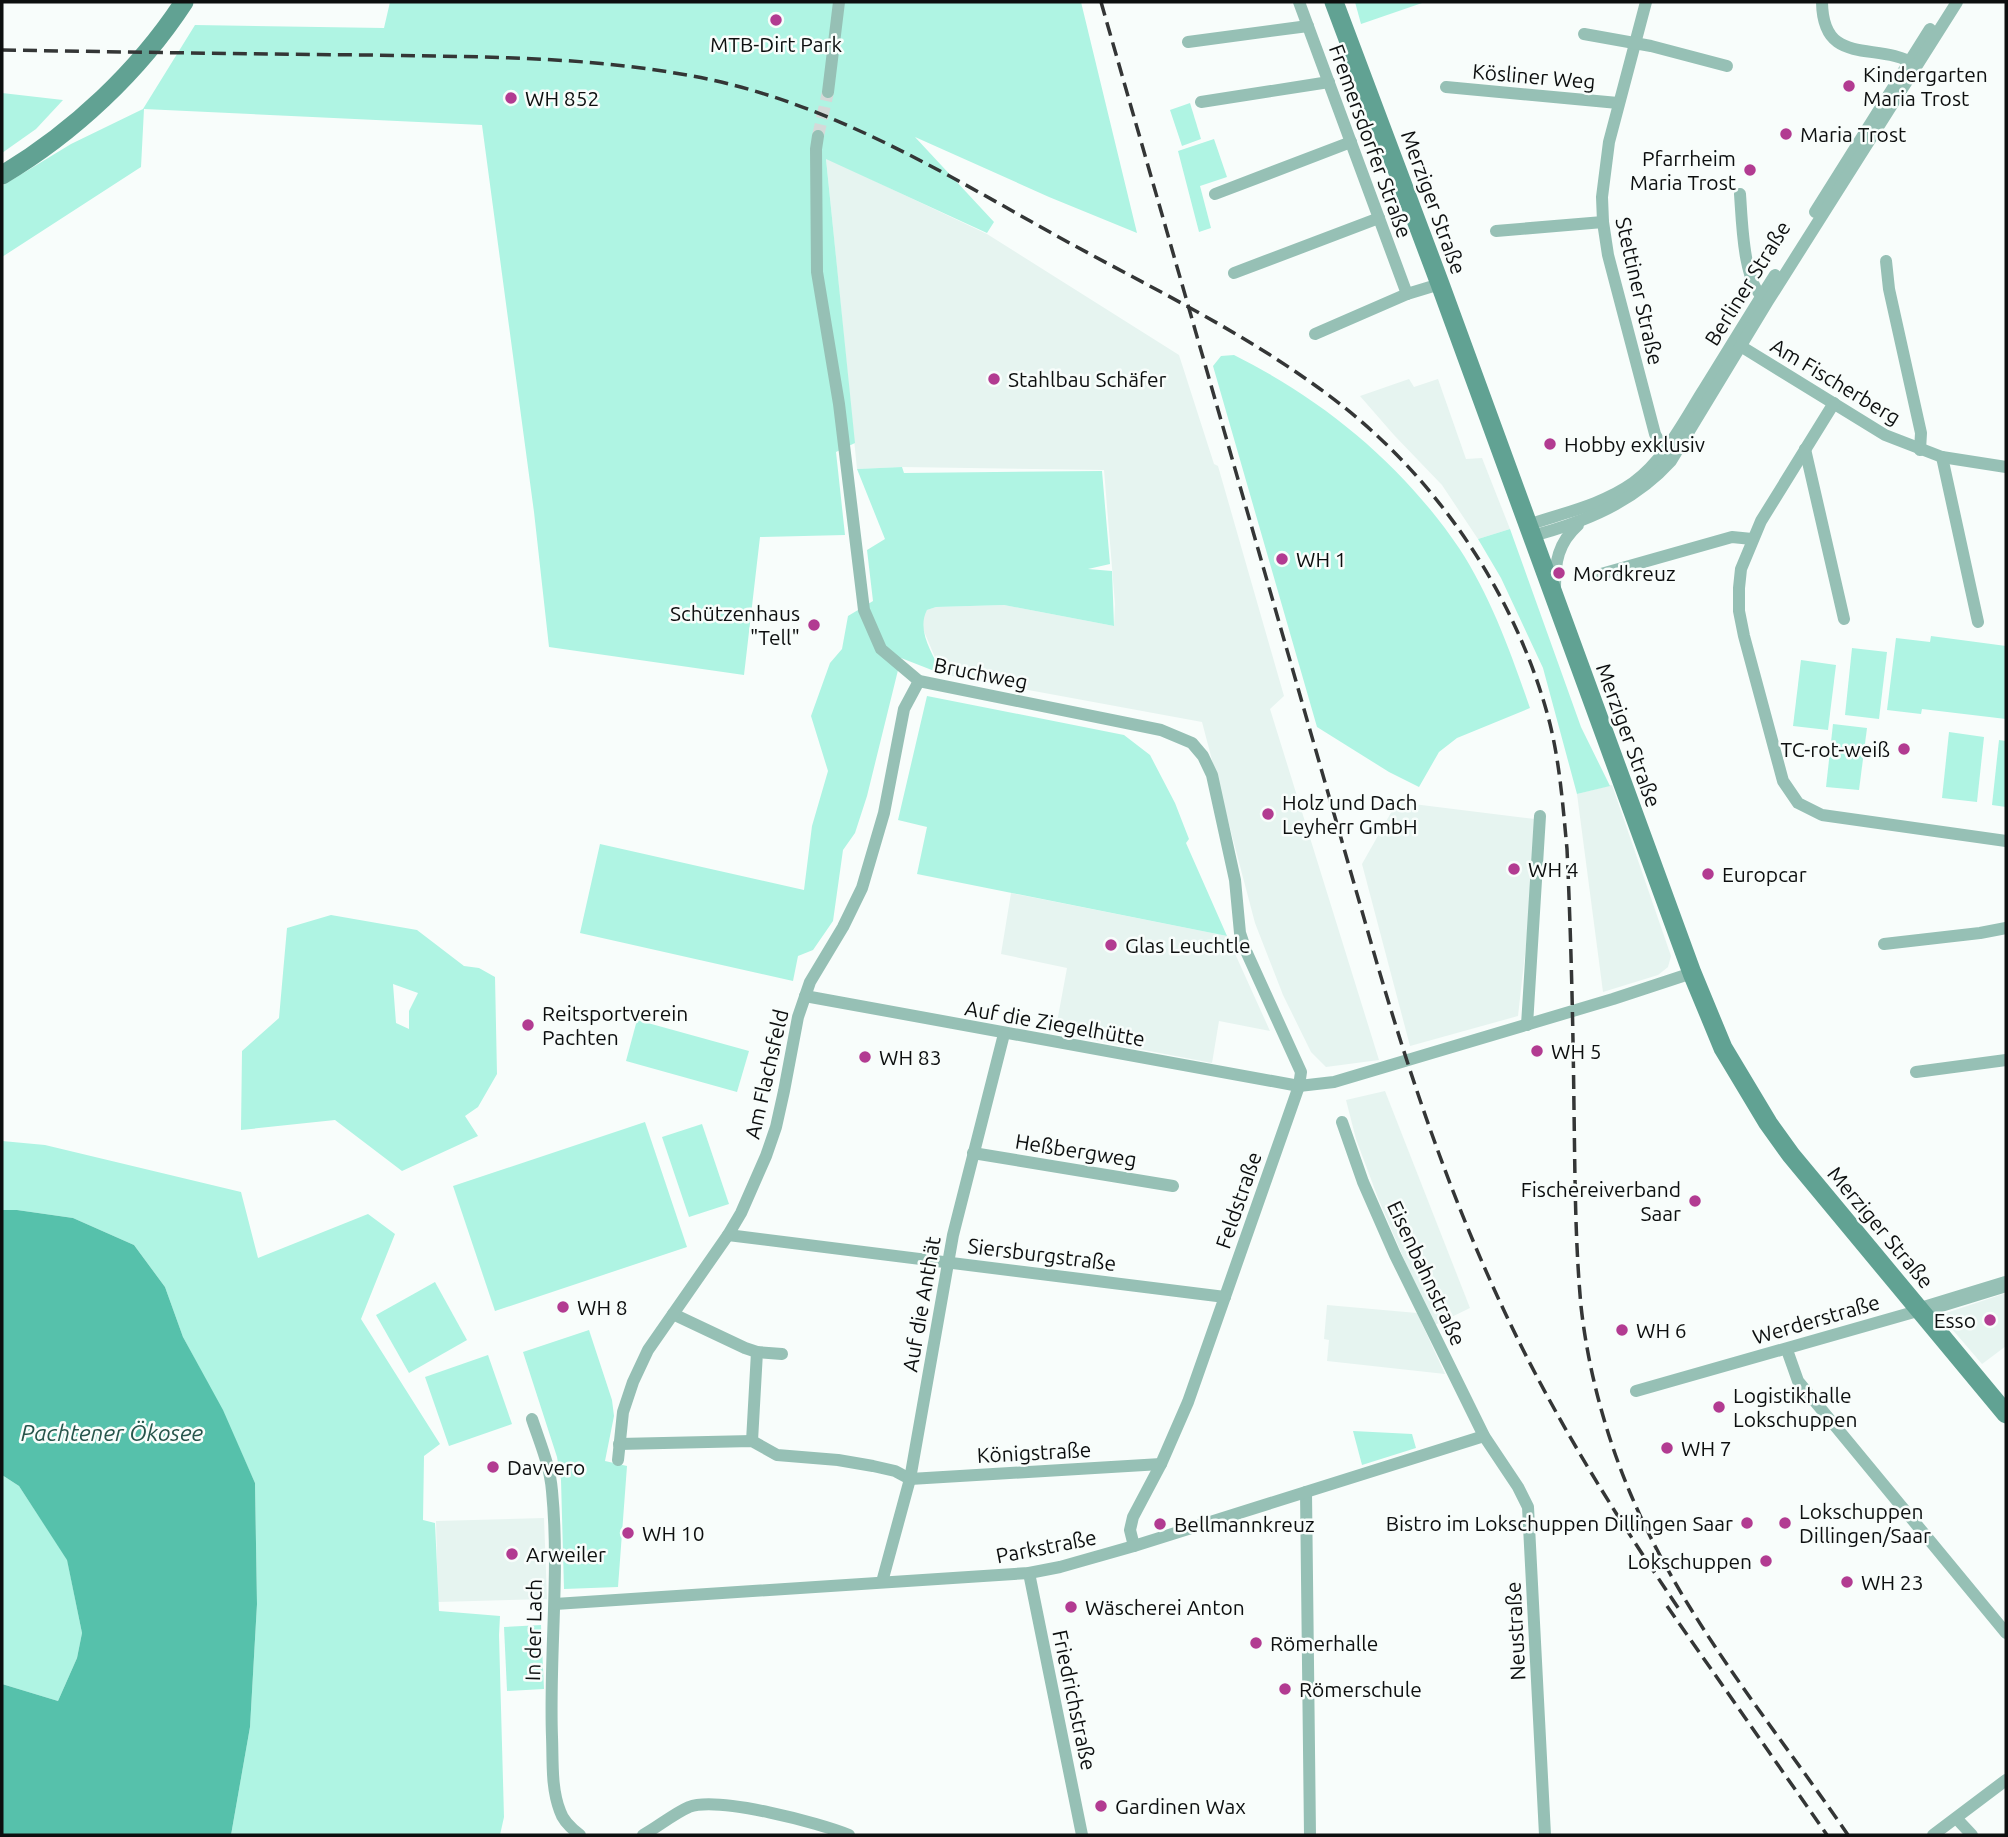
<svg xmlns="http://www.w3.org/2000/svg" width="2008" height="1837" font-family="Ubuntu,sans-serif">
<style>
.built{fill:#e6f4f0}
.green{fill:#aff4e3;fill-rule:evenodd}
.water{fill:#56c1ab}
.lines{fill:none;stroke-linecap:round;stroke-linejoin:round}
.minor-tunnel{stroke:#d5d9d8;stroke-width:12;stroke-dasharray:12 6;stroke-linecap:butt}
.minor{stroke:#96c0b5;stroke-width:12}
.tertiary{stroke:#96c0b5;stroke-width:16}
.secondary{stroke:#61a293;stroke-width:19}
.rail{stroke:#343636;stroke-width:3.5;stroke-dasharray:14 7;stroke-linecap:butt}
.poi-dot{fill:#b23b91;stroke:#f8fdfb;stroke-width:2.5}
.labels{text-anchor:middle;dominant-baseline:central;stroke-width:5;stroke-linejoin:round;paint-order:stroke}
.poi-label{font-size:21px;fill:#0d0f0f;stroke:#f8fdfb;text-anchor:start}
.street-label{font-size:21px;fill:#0d0f0f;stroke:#f8fdfb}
.water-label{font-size:23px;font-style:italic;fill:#26554b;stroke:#f8fdfb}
</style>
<rect width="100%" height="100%" fill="#f8fdfb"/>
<g class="built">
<path d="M826 158 987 234 1179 355 1214 464 1218 466 1284 696 1270 709 1379 1060 1326 1067 1311 1052 1283 995 1255 923 1202 722 942 674 923 629V618L927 610 936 607 1004 605 1114 626 1115 604 1104 470 902 467 857 469Z"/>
<path d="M1409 379 1414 387 1438 379 1466 459 1482 458 1510 529 1478 539 1442 485 1394 435 1360 396Z"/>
<path d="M1612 785 1671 956 1668 967 1658 975 1603 992 1577 794Z"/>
<path d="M1397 802 1535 819 1534 874 1518 1016 1410 1046 1362 864Z"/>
<path d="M1011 893 1227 936 1270 1031 1219 1021 1212 1063 1055 1033 1067 968 1001 954Z"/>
<path d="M1385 1091 1470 1308 1435 1325 1423 1304 1378 1198 1356 1139 1346 1100Z"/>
<path d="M2006 1293V1346L1982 1364 1940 1315Z"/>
<path d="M1327 1305 1417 1313 1445 1374 1327 1361 1329 1340 1324 1339Z"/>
<path d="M544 1518 547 1599 438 1602 436 1521Z"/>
</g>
<g class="green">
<path d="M390 2H1081L1137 233 1049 197 915 137 994 222 987 233 826 159 855 443 836 452 845 535 760 537 744 675 549 647 534 512 482 125 144 109 141 167 2 257V186L71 144 143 109 195 25 384 28Z"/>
<path d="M1355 2H1425L1361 24Z"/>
<path d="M2 93 63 100 36 129 2 153Z"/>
<path d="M1190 103 1201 139 1182 146 1170 110Z"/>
<path d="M1214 139 1227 177 1200 186 1211 228 1199 232 1178 151Z"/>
<path d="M1234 355C1324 400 1402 464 1459 548 1491 597 1511 653 1530 708L1457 738 1439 752 1419 787 1389 772 1317 727 1213 366 1221 356Z"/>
<path d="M902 467 904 473 1102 471 1110 564 1088 569 1112 571 1114 626 1004 605 936 607 927 610C916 631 933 654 942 674L901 658 867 796 855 833 843 850 833 921 813 950 798 956 793 981 580 933 600 844 804 890 812 826 828 771 811 716 830 663 842 649 848 616 873 601 867 550 885 539 857 469Z"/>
<path d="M1510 529 1581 727 1610 786 1577 794 1543 668 1501 578 1478 539Z"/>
<path d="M1931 636 2006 646V719L1922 709 1921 714 1887 710 1896 638 1930 642Z"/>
<path d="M1852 648 1887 652 1879 719 1845 715Z"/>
<path d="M1801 660 1836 665 1828 730 1793 726Z"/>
<path d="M927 696 1124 735 1150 755 1175 803 1189 839 1186 843 1227 936 917 874 927 827 898 820Z"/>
<path d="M1833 724 1867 728 1859 790 1826 787Z"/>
<path d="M1949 732 1984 737 1977 802 1942 798Z"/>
<path d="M1999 740 2006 741V807L1992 805Z"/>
<path d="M331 915 417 930 464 966 479 968 495 977 497 1074 478 1107 465 1116 478 1136 402 1171 335 1120 241 1130 242 1051 279 1018 287 928ZM393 984 418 993 409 1011V1029L396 1023Z"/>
<path d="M637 1020 749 1051 737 1092 626 1061Z"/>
<path d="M645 1122 687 1247 495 1311 453 1186Z"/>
<path d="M702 1124 729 1204 689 1217 662 1137Z"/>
<path d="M2 1141 45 1145 241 1192 258 1258 368 1214 395 1234 361 1319 440 1444 424 1456 423 1520 435 1523 439 1611 500 1616 499 1635 504 1817 500 1835H231L250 1727 257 1604 255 1483 222 1410 183 1337 165 1287 134 1245 73 1218 17 1210H2Z"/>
<path d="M435 1282 467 1340 409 1373 376 1315Z"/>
<path d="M589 1330 612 1400 614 1416 605 1461 627 1466 618 1587 564 1589 561 1480 557 1457 523 1352Z"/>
<path d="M488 1355 512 1424 449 1446 425 1377Z"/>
<path d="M1353 1431 1412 1434 1416 1448 1362 1465Z"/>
<path d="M2 1475 19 1486 67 1559 82 1633 77 1658 58 1701 2 1684Z"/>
<path d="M541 1625 544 1689 507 1691 504 1627Z"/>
</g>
<path class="water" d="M2 1210H17L73 1218 134 1245 165 1287 183 1337 223 1410 255 1483 257 1604 250 1727 231 1835H2V1684L58 1701 77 1658 82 1633 67 1560 19 1486 2 1475Z"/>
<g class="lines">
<path class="minor-tunnel" d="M818 136 828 92"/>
<g class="minor">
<path d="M1299 2 1407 294"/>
<path d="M1646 2 1609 142 1602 197 1603 222 1608 255 1655 434 1666 455"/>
<path d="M1822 2C1823 69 1878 40 1916 65"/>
<path d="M1584 34 1651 46 1727 66"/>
<path d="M1188 42 1308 26"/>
<path d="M1446 87 1618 103"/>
<path d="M828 92 839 2"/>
<path d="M1201 102 1329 82"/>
<path d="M818 136 816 149 817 272 839 404 864 610 881 649 919 681 1161 730 1192 743 1203 756 1212 775 1235 880 1240 933 1246 951 1301 1072 1299 1086 1188 1402 1161 1464 1133 1517 1130 1530 1134 1546"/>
<path d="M1215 194 1351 142"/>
<path d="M1740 194C1742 220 1743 285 1765 299"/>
<path d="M1815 212 1930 29"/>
<path d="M1496 231 1603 222"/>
<path d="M1886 261 1889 289 1921 433 1920 450"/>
<path d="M1234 273 1379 218"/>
<path d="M1315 334 1407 294 1440 284"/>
<path d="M1734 342 1885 435 1942 457 2006 467"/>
<path d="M1834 403 1761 521 1741 569 1739 588V611L1744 636 1783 781 1798 803 1822 815 2006 841"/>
<path d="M1805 449 1844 619"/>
<path d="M1942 457 1978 622"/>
<path d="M1528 525C1563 513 1602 505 1633 483 1663 461 1682 425 1701 394 1726 354 1750 314 1775 275"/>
<path d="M1532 536C1585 522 1634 502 1671 461L1768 301 1957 2"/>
<path d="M1594 576 1732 537 1752 539"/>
<path d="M1555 587C1555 562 1558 543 1578 525"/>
<path d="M1884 944 1980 933 2006 928"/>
<path d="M805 996 1299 1086 1334 1082 1613 999 1692 973"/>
<path d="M1527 1025 1540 816"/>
<path d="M1916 1072 2006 1060"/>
<path d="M1342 1122 1363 1182 1395 1255 1484 1436 1518 1487 1528 1507 1545 1835"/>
<path d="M973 1153 1173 1186"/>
<path d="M728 1235 1225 1297"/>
<path d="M673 1314 745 1348 757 1352 782 1354"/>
<path d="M1787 1350 1798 1381 2006 1633"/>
<path d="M1636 1391 1921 1310"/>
<path d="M532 1419C540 1443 550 1466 552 1491 560 1573 549 1655 552 1737 553 1761 551 1788 560 1811 563 1821 572 1829 580 1835"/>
<path d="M752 1441 757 1352"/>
<path d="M619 1444 752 1441 777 1455 838 1460 873 1466 895 1471 910 1479 1161 1464"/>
<path d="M618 1460 623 1412 633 1382 648 1350 728 1235 741 1213 766 1156 776 1127 784 1091 798 1017 810 982 843 927 862 888 884 813 904 709 919 681"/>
<path d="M1306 1492 1310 1835"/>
<path d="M1029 1573 1082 1835"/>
<path d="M882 1582 910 1479 953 1235 1004 1034"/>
<path d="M555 1604 1029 1573 1060 1567 1134 1546 1484 1436"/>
<path d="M1957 1819 1972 1835"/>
<path d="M643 1835C658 1827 673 1814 689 1807 718 1796 820 1823 849 1835"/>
<path d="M1933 1835 2006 1780"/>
</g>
<path class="tertiary" d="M1921 1310 2006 1284"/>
<g class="secondary">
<path d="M1334 2 1440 284 1692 973 1723 1048 1768 1123 1791 1155 2006 1414"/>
<path d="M2 175C73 133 139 71 184 2"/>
</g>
<g class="rail">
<path d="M1101 2 1376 960C1412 1083 1453 1204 1508 1319 1557 1422 1617 1518 1681 1612"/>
<path d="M2 50C125 52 248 54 372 55 479 57 586 56 692 76 824 100 939 170 1055 235 1151 288 1253 336 1340 404 1440 482 1518 599 1550 724 1560 765 1563 807 1567 849 1571 935 1573 1022 1574 1109 1575 1175 1575 1241 1581 1306 1588 1370 1606 1436 1631 1495 1684 1620 1773 1725 1848 1835"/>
<path d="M1667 1606 1827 1835"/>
</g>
</g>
<g class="poi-dot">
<circle cx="776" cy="20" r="7"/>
<circle cx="1849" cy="86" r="7"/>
<circle cx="511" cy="98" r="7"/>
<circle cx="1786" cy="134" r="7"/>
<circle cx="1750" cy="170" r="7"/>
<circle cx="994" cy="379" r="7"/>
<circle cx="1550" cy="444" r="7"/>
<circle cx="1282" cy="559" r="7"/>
<circle cx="1559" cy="573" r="7"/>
<circle cx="814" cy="625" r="7"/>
<circle cx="1904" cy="749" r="7"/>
<circle cx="1268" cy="814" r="7"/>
<circle cx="1514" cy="869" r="7"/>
<circle cx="1708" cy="874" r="7"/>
<circle cx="1111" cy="945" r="7"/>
<circle cx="528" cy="1025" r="7"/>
<circle cx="1537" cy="1051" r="7"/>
<circle cx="865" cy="1057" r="7"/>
<circle cx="1695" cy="1201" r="7"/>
<circle cx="563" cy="1307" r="7"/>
<circle cx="1990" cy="1320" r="7"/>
<circle cx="1622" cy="1330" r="7"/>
<circle cx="1719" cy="1407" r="7"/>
<circle cx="1667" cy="1448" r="7"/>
<circle cx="493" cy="1467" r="7"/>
<circle cx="1747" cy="1523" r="7"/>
<circle cx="1785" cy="1523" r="7"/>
<circle cx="1160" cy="1524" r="7"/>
<circle cx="628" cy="1533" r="7"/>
<circle cx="512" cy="1554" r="7"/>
<circle cx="1766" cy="1561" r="7"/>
<circle cx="1847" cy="1582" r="7"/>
<circle cx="1071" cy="1607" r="7"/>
<circle cx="1256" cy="1643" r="7"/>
<circle cx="1285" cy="1689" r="7"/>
<circle cx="1101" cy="1806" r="7"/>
</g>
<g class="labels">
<g class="poi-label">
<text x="776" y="44" text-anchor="middle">MTB-Dirt Park</text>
<text x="1863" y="74">Kindergarten<tspan x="1863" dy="24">Maria Trost</tspan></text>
<text x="525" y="98">WH 852</text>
<text x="1800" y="134">Maria Trost</text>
<text x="1736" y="158" text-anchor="end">Pfarrheim<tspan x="1736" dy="24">Maria Trost</tspan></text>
<text x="1008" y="379">Stahlbau Schäfer</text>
<text x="1564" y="444">Hobby exklusiv</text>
<text x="1296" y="559">WH 1</text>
<text x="1573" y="573">Mordkreuz</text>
<text x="800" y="613" text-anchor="end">Schützenhaus<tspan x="800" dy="24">"Tell"</tspan></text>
<text x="1890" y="749" text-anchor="end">TC-rot-weiß</text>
<text x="1282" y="802">Holz und Dach<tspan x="1282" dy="24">Leyherr GmbH</tspan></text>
<text x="1528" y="869">WH 4</text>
<text x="1722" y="874">Europcar</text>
<text x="1125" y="945">Glas Leuchtle</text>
<text x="542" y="1013">Reitsportverein<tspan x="542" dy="24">Pachten</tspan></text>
<text x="1551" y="1051">WH 5</text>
<text x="879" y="1057">WH 83</text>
<text x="1681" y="1189" text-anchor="end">Fischereiverband<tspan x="1681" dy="24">Saar</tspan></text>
<text x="577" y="1307">WH 8</text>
<text x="1976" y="1320" text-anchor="end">Esso</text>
<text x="1636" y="1330">WH 6</text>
<text x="1733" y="1395">Logistikhalle<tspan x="1733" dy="24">Lokschuppen</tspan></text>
<text x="1681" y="1448">WH 7</text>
<text x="507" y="1467">Davvero</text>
<text x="1799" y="1511">Lokschuppen<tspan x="1799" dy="24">Dillingen/Saar</tspan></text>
<text x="1733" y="1523" text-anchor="end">Bistro im Lokschuppen Dillingen Saar</text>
<text x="1174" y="1524">Bellmannkreuz</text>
<text x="642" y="1533">WH 10</text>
<text x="526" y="1554">Arweiler</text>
<text x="1752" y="1561" text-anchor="end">Lokschuppen</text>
<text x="1861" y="1582">WH 23</text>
<text x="1085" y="1607">Wäscherei Anton</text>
<text x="1270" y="1643">Römerhalle</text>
<text x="1299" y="1689">Römerschule</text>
<text x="1115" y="1806">Gardinen Wax</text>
</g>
<g class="street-label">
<text transform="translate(1534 76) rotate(5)">Kösliner Weg</text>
<text transform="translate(1371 141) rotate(70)">Fremersdorfer Straße</text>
<text transform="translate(1434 202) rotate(70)">Merziger Straße</text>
<text transform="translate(1747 283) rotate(-58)">Berliner Straße</text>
<text transform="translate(1640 291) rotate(77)">Stettiner Straße</text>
<text transform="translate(1836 381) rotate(31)">Am Fischerberg</text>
<text transform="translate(981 673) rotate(11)">Bruchweg</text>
<text transform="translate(1629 735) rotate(70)">Merziger Straße</text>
<text transform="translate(1055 1023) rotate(10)">Auf die Ziegelhütte</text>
<text transform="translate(766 1074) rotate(-77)">Am Flachsfeld</text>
<text transform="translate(1076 1150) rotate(9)">Heßbergweg</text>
<text transform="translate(1238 1200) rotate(-71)">Feldstraße</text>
<text transform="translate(1881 1227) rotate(50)">Merziger Straße</text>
<text transform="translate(1042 1254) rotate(7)">Siersburgstraße</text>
<text transform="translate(1427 1273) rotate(65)">Eisenbahnstraße</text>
<text transform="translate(921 1304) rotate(-80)">Auf die Anthät</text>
<text transform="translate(1816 1319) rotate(-16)">Werderstraße</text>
<text transform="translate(1034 1452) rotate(-3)">Königstraße</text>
<text transform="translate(1046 1546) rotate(-11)">Parkstraße</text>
<text transform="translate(533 1630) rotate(-89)">In der Lach</text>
<text transform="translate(1515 1631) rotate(-93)">Neustraße</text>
<text transform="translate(1075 1700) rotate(78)">Friedrichstraße</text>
</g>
<g class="water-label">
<text x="112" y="1432">Pachtener Ökosee</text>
</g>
</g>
<rect width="2008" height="1837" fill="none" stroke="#0d0f0f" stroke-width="7"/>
</svg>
